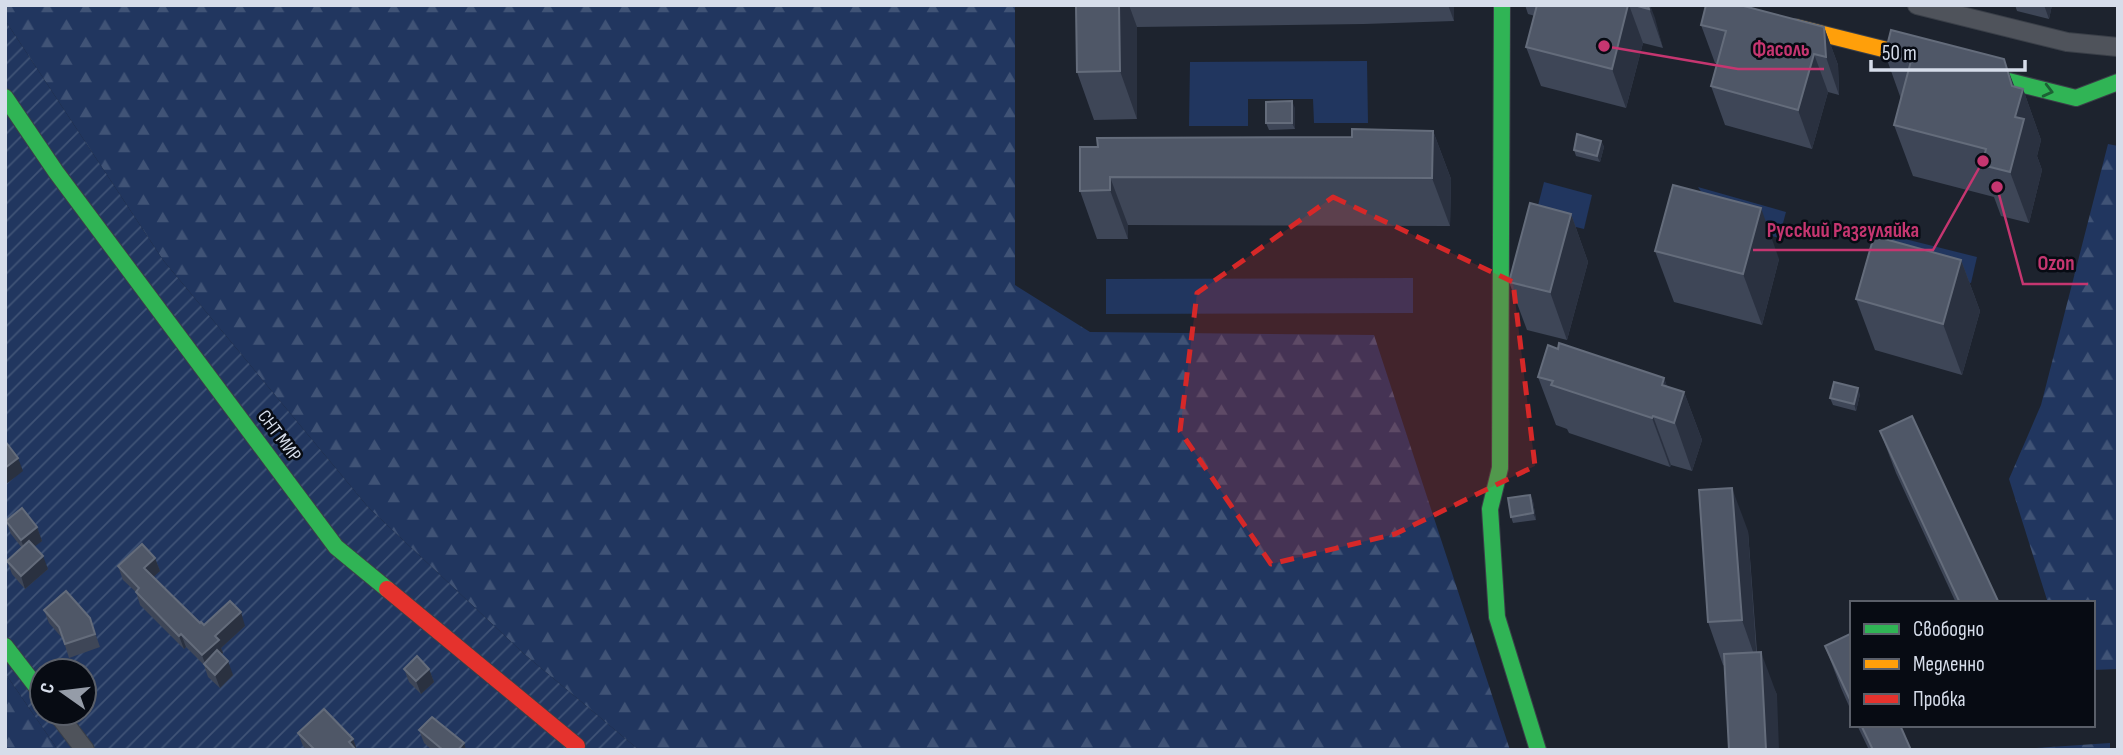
<svg xmlns="http://www.w3.org/2000/svg" width="2123" height="755" font-family="'Sofia Sans Condensed',sans-serif">
<style>
.forest{fill:url(#forest-firs)}
.park{fill:#21365f}
.garden{fill:url(#garden-furrows);fill-rule:evenodd}
.lines{fill:none;stroke-linecap:round;stroke-linejoin:round}
.street-casing{stroke:#3a3f48;stroke-width:20}
.fast-casing{stroke:#3a3f48;stroke-width:18}
.slow-casing{stroke:#3a3f48;stroke-width:18}
.jam-casing{stroke:#3a3f48;stroke-width:18}
.street{stroke:#4f535b;stroke-width:18}
.fast{stroke:#30b455;stroke-width:16}
.slow{stroke:#ff9f0a;stroke-width:16}
.jam{stroke:#e5322d;stroke-width:16}
.wall{fill:#3e4657}
.shaded-wall{fill:#2a3140}
.building{fill:#4f5767;stroke:#646c7b;stroke-width:2}
.oneway{stroke:#1c6034}
.marked{fill:#d62828;fill-opacity:0.2;stroke:#d62828;stroke-width:5;stroke-dasharray:14 9;stroke-linejoin:round}
.labels{text-anchor:middle;dominant-baseline:central;stroke-width:5;stroke-linejoin:round;paint-order:stroke}
.street-label{font-size:19px;fill:#d6ddea;stroke:#070b13}
.leader{fill:none;stroke:#c53670;stroke-width:2.5}
.callout-dot{fill:#c53670;stroke:#070b13;stroke-width:2.5}
.callout-label{font-size:21px;text-anchor:middle;font-weight:bold;fill:#c53670;stroke:#070b13;stroke-width:5;stroke-linejoin:round;paint-order:stroke}
</style>
<defs>
<pattern id="forest-firs" width="22" height="20" patternUnits="userSpaceOnUse" patternTransform="scale(1.75)"><rect width="22" height="20" fill="#21365f"/><path d="M5 1l3.5 6h-7zM16 11l3.5 6h-7z" fill="#405376"/></pattern>
<pattern id="garden-furrows" width="10" height="10" patternUnits="userSpaceOnUse" patternTransform="scale(1.75)"><rect width="10" height="10" fill="#21365f"/><path d="M-1 1l2-2M0 10L10 0M9 11l2-2" fill="none" stroke="#405376"/></pattern>
</defs>
<rect width="100%" height="100%" fill="#1d232e"/>
<g class="forest">
<path d="M5 5H1015V285L1090 332 1374 335 1510 750H639L523 653 368 507 163 260 5 20Z"/>
<path d="M2108 144 2118 146V669L2093 670V603H2048L2009 479 2041 405Z"/>
<path d="M5 673 58 750H5Z"/>
<path d="M2110 743V750H2008Z"/>
</g>
<g class="park">
<path d="M1367 61 1368 123H1314L1313 99H1248V126H1189L1190 62Z"/>
<path d="M1544 182 1592 195 1584 229 1535 217Z"/>
<path d="M1698 187 1786 212 1779 238 1721 222Z"/>
<path d="M1881 233 1977 257 1971 283 1893 264 1877 248Z"/>
<path d="M1413 278V313L1106 314V279Z"/>
</g>
<path class="garden" d="M5 20 163 260 368 507 523 653 639 750H58L5 673ZM42 671H84V713H42Z"/>
<g class="lines">
<defs>
<g id="street">
<path d="M1917 5 2067 42 2118 47"/>
<path d="M57 713 85 750"/>
</g>
<g id="fast">
<path d="M1502 5 1500 468 1490 509 1497 617 1538 750"/>
<path d="M1981 74 2076 98 2118 82"/>
<path d="M5 97 56 172 336 547 387 589"/>
<path d="M5 646 42 694"/>
</g>
<path id="slow" d="M1795 27 1919 58"/>
<path id="jam" d="M387 589 577 746"/>
</defs>
<use href="#street" class="street-casing"/>
<use href="#fast" class="fast-casing"/>
<use href="#slow" class="slow-casing"/>
<use href="#jam" class="jam-casing"/>
<use href="#street" class="street"/>
<use href="#fast" class="fast"/>
<use href="#slow" class="slow"/>
<use href="#jam" class="jam"/>
</g>
<g class="wall">
<path d="M1076 5H1454V21L1364 24 1137 27V119L1094 120 1077 72Z"/>
<path d="M1525 5H1650L1663 48 1643 43 1626 108 1541 86 1526 47 1535 16 1528 14Z"/>
<path d="M2015 5H2052L2049 19 2017 11Z"/>
<path d="M1701 25 1824 27 1838 65 1839 95 1828 92 1812 149 1725 125 1711 86 1717 63H1715Z"/>
<path d="M1885 54 2004 59 2014 87 2023 89 2041 140 2037 156 2042 170 2029 223 2001 216 1994 197 1913 176 1894 125 1901 99Z"/>
<path d="M1295 108V129L1269 130 1266 123Z"/>
<path d="M1433 131 1451 179 1450 226 1128 225V239H1097L1080 191V147L1352 137Z"/>
<path d="M1601 141 1604 147 1600 162 1576 156 1574 150Z"/>
<path d="M1571 214 1588 262 1567 340 1527 330 1509 282Z"/>
<path d="M1655 251 1779 259 1762 325 1674 302Z"/>
<path d="M1961 260 1980 311 1962 375 1875 350 1856 299Z"/>
<path d="M1538 377 1664 378 1667 387 1684 392 1702 440 1692 471 1671 465 1670 467 1569 433 1567 429 1556 425Z"/>
<path d="M1860 394 1856 411 1833 405 1830 398Z"/>
<path d="M1880 431 1999 603H1956L1896 473Z"/>
<path d="M1530 495 1533 501 1536 520 1513 523 1511 517Z"/>
<path d="M6 521 37 527 42 541 34 546 48 569 25 589 12 574 7 561 22 548 11 534Z"/>
<path d="M1748 531 1757 652 1777 695 1723 665 1708 622Z"/>
<path d="M155 558 160 571 153 577 200 623 204 625 245 626 221 648 223 653 221 655 233 675 220 688 208 677 204 665 186 647 184 649 140 605 136 592 123 580 118 566Z"/>
<path d="M44 610 90 618 100 647 69 658 63 639 49 623Z"/>
<path d="M1852 633V713L1841 688 1825 646Z"/>
<path d="M404 669H429L434 682 421 694 409 682Z"/>
<path d="M1857 725H1900L1911 750H1869Z"/>
<path d="M419 730 464 743 466 750H432L424 743Z"/>
<path d="M298 733 353 739 357 750H307L303 746Z"/>
</g>
<g class="shaded-wall">
<path d="M1119 5H1129L1137 27V119L1120 71Z"/>
<path d="M1448 5H1454V21Z"/>
<path d="M1628 5H1629L1643 43 1626 108 1612 69Z"/>
<path d="M1648 5H1650L1655 18 1663 48Z"/>
<path d="M2044 5H2052L2049 19Z"/>
<path d="M1824 27 1838 65 1839 95 1826 57Z"/>
<path d="M1814 54 1828 92 1812 149 1798 110Z"/>
<path d="M2004 59 2020 101 2023 89 2041 140 2037 156 2042 170 2029 223 2010 172 2015 117 2012 86Z"/>
<path d="M1292 101 1295 108V129L1292 123Z"/>
<path d="M1433 131 1451 179 1450 226 1432 178Z"/>
<path d="M1601 141 1604 147 1600 162 1597 156Z"/>
<path d="M1110 177 1128 225V239L1110 190Z"/>
<path d="M1761 208 1779 259 1762 325 1743 274Z"/>
<path d="M1571 214 1588 262 1567 340 1550 292Z"/>
<path d="M1961 260 1980 311 1962 375 1943 324Z"/>
<path d="M1664 378 1677 414 1684 392 1702 440 1692 471 1662 385Z"/>
<path d="M1858 388 1860 394 1856 411 1854 404Z"/>
<path d="M1653 416 1671 465 1670 467 1652 418Z"/>
<path d="M18 458 23 471 5 485V468Z"/>
<path d="M1732 488 1748 531 1757 663 1742 620Z"/>
<path d="M1530 495 1533 501 1536 520 1533 513Z"/>
<path d="M37 527 42 541 26 553 21 540Z"/>
<path d="M43 556 48 569 25 589 21 576Z"/>
<path d="M155 558 160 571 149 581 144 568Z"/>
<path d="M241 612 245 626 221 648 223 653 207 669 202 655 215 636Z"/>
<path d="M181 634 186 647 184 649 179 636Z"/>
<path d="M1761 652 1777 695 1779 750H1766Z"/>
<path d="M228 661 233 675 220 688 215 675Z"/>
<path d="M429 669 434 682 421 694 416 681Z"/>
<path d="M353 739 357 750H352L349 742Z"/>
<path d="M464 743 466 750H458Z"/>
</g>
<g class="building">
<path d="M1076 5H1119L1120 71 1077 72Z"/>
<path d="M1537 5H1628L1612 69 1526 47Z"/>
<path d="M1634 5H1648L1649 9Z"/>
<path d="M1706 5H1740L1824 27 1826 57 1814 54 1798 110 1711 86 1726 31 1701 25Z"/>
<path d="M1891 30 2004 59 2012 86 2023 89 2015 117 2024 119 2010 172 1982 165 1986 149 1894 125 1911 61 1885 54Z"/>
<path d="M1292 101V123H1266V102Z"/>
<path d="M1352 129 1433 131 1432 178 1110 177V190L1080 191V147H1098L1097 138 1352 137Z"/>
<path d="M1577 134 1601 141 1597 156 1574 150Z"/>
<path d="M1673 185 1761 208 1743 274 1655 251Z"/>
<path d="M1530 203 1571 214 1550 292 1509 282Z"/>
<path d="M1874 236 1961 260 1943 324 1856 299Z"/>
<path d="M1559 343 1664 378 1662 385 1684 392 1674 423 1653 416 1652 418 1551 385 1553 381 1538 377 1548 345 1558 349Z"/>
<path d="M1834 382 1858 388 1854 404 1830 398Z"/>
<path d="M1912 416 1999 603H1960L1880 431Z"/>
<path d="M5 441 18 458 5 468Z"/>
<path d="M1732 488 1742 620 1708 622 1699 490Z"/>
<path d="M1530 495 1533 513 1511 517 1508 498Z"/>
<path d="M22 508 37 527 21 540 6 521Z"/>
<path d="M29 541 43 556 21 576 7 561Z"/>
<path d="M142 544 155 558 144 568 200 623 201 622 204 625 230 601 241 612 215 636 219 640 202 655 181 634 179 636 136 592 139 588 118 566Z"/>
<path d="M66 591 90 618 95 634 65 644 59 627 44 610Z"/>
<path d="M1852 633V704L1825 646Z"/>
<path d="M217 650 228 661 215 675 204 664Z"/>
<path d="M1761 652 1766 750H1729L1724 654Z"/>
<path d="M417 656 429 669 416 681 404 669Z"/>
<path d="M324 709 353 739 349 742 356 750H315L298 733Z"/>
<path d="M432 717 464 743 458 750H443L419 730Z"/>
<path d="M1861 725H1900L1911 750H1873Z"/>
</g>
<defs><path id="oneway-chevron" d="M-2-3.5L2.5 0L-2 3.5" fill="none" stroke-width="1.6" stroke-linecap="round" stroke-linejoin="round" transform="scale(1.75)"/></defs>
<use class="oneway" href="#oneway-chevron" transform="translate(2048 91) rotate(14)"/>
<path class="marked" d="M1333 197 1513 282 1535 466 1395 534 1271 564 1180 431 1197 293Z"/>
<g class="labels">
<g class="street-label">
<text transform="translate(279 436) rotate(53)">СНТ МИР</text>
</g>
</g>
<path class="leader" d="M1604 46L1738 69H1824M1983 161L1933 250H1753M1997 187L2023 284H2088"/>
<g class="callout-dot">
<circle cx="1604" cy="46" r="7"/>
<circle cx="1983" cy="161" r="7"/>
<circle cx="1997" cy="187" r="7"/>
</g>
<g class="callout-label">
<text x="1781" y="56">Фасоль</text>
<text x="1843" y="237">Русский Разгуляйка</text>
<text x="2056" y="270">Ozon</text>
</g>
<rect width="2123" height="755" fill="none" stroke="#d6ddea" stroke-width="14"/>
<rect x="1850" y="601" width="245" height="126" fill="#070b13" stroke="#5a5f69" stroke-width="2"/>
<rect x="1864" y="624" width="35" height="10" fill="#30b455" stroke="#5a5f69" stroke-width="2"/>
<text x="1913" y="636" font-size="21" fill="#d6ddea">Свободно</text>
<rect x="1864" y="659" width="35" height="10" fill="#ff9f0a" stroke="#5a5f69" stroke-width="2"/>
<text x="1913" y="671" font-size="21" fill="#d6ddea">Медленно</text>
<rect x="1864" y="694" width="35" height="10" fill="#e5322d" stroke="#5a5f69" stroke-width="2"/>
<text x="1913" y="706" font-size="21" fill="#d6ddea">Пробка</text>
<g transform="translate(63 692) rotate(284)"><circle r="33" fill="#070b13" stroke="#5a5f69" stroke-width="2"/>
<path d="M0-5L12 26L0 18L-12 26Z" fill="#959ca8"/>
<text y="-10" font-size="19" font-weight="bold" text-anchor="middle" fill="#d6ddea">С</text>
</g>
<path d="M1871 60v10h154v-10" fill="none" stroke="#d6ddea" stroke-width="3.5"/>
<text x="1882" y="60" font-size="21" fill="#d6ddea" stroke="#070b13" stroke-width="5" paint-order="stroke">50 m</text>
</svg>
